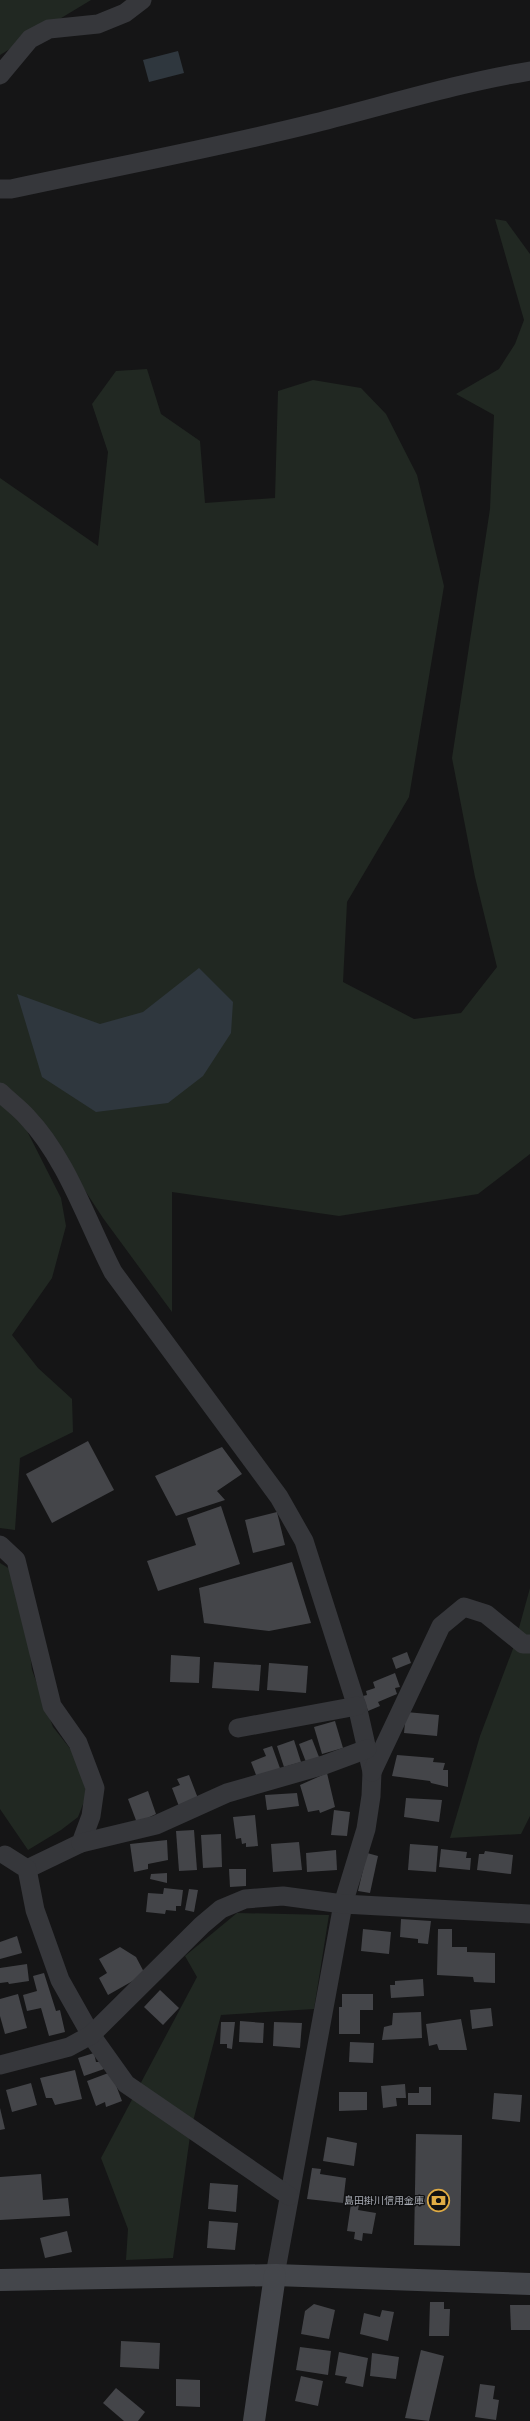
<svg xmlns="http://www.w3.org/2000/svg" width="530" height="2421" font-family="'PT Sans','Noto Sans JP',sans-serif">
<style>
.green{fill:#212822}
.water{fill:#2f373e}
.building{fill:#444549}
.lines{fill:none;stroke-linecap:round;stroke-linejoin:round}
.street{stroke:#36373b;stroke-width:19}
.secondary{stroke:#44464b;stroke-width:22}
.labels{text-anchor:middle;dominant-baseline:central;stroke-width:3;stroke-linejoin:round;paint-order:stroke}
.poi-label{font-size:10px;fill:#a8acb5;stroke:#101011;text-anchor:end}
</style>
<rect width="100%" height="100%" fill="#151516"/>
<g class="green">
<path d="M0 0H91L0 55Z"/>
<path d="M495 219 506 221 530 254V1154L478 1194 339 1216 172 1192V1312L103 1218 38 1119 25 1127 61 1198 66 1226 52 1278 12 1335 38 1368 72 1399 73 1432 20 1458 15 1530 0 1528V478L98 546 108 452 92 404 116 371 147 369 161 414 200 441 205 503 275 498 278 391 313 380 361 388 386 414 417 475 444 586 409 797 347 902 343 982 414 1019 461 1013 497 967 475 877 452 758 490 509 494 415 456 394 499 369 515 344 524 320Z"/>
<path d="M0 1563 10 1569 27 1628 32 1670 53 1727 76 1756 87 1794 78 1817 61 1830 28 1850 0 1809Z"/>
<path d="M530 1588V1816L521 1834 450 1838 480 1736 514 1646Z"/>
<path d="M237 1913 329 1915 314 2009 221 2015 191 2129 173 2258 126 2260 128 2229 101 2158 197 1977 185 1956Z"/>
</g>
<g class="water">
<path d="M178 51 184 73 149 82 143 60Z"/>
<path d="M199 968 233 1002 231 1033 203 1076 168 1103 96 1112 42 1077 17 994 100 1024 143 1012Z"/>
</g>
<g class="building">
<path d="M88 1441 114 1490 52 1523 26 1474Z"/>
<path d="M222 1447 242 1474 217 1491 225 1500 176 1516 155 1476Z"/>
<path d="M221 1506 240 1564 158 1591 147 1561 196 1545 187 1518Z"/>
<path d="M277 1512 285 1545 253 1553 245 1520Z"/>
<path d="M292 1562 311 1623 269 1631 204 1623 199 1588Z"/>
<path d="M407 1652 411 1663 396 1669 392 1658Z"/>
<path d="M171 1655 200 1657 199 1683 170 1682Z"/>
<path d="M214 1662 261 1665 259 1691 212 1688Z"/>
<path d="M269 1663 308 1666 306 1693 267 1690Z"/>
<path d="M395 1673 400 1687 395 1688 397 1694 378 1702 380 1706 368 1711 363 1696 367 1695 366 1691 375 1688 373 1682Z"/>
<path d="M406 1712 439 1715 437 1736 404 1733Z"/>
<path d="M335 1721 343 1748 322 1754 314 1727Z"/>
<path d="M312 1739 319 1757 306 1762 299 1744Z"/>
<path d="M294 1740 301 1762 284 1767 277 1746Z"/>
<path d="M272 1746 281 1771 258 1780 251 1762 266 1756 263 1749Z"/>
<path d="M397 1755 434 1758 433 1762 445 1763 443 1770H448V1787L431 1783 430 1781 392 1776Z"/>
<path d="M327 1773 335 1807 320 1813 319 1810 308 1812 300 1785Z"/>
<path d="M189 1775 199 1801 180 1809 172 1788 180 1785 177 1779Z"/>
<path d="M148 1791 156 1814 137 1823 128 1799Z"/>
<path d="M297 1793 299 1806 267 1810 265 1795Z"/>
<path d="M406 1798 442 1800 439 1822 404 1817Z"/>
<path d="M334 1810 350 1812 347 1836 331 1835Z"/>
<path d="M255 1815 258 1846 246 1847V1843L242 1844 241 1838 236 1839 233 1817Z"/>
<path d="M194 1830 197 1870 179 1871 176 1831Z"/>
<path d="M221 1834 222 1867 203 1868 201 1835Z"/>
<path d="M167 1840 168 1860 148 1864V1869L134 1872 130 1844Z"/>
<path d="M299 1842 302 1870 273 1872 271 1844Z"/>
<path d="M410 1844 438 1846 436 1872 408 1870Z"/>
<path d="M441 1849 467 1852 466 1858H471L470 1870 439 1867Z"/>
<path d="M336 1850 337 1870 307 1872 306 1853Z"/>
<path d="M485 1851 513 1855 511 1874 477 1870 479 1854H484Z"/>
<path d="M367 1853 378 1856 370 1893 358 1891Z"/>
<path d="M229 1869H246V1886L230 1887Z"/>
<path d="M167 1873V1883L150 1879 151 1874Z"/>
<path d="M164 1888 183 1890 181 1906H176V1911L166 1910 165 1914 146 1912 148 1893 163 1894Z"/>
<path d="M189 1889 198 1890 194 1912 185 1910Z"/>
<path d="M401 1919 431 1921 428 1944 418 1943V1939L400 1937Z"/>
<path d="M363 1929 391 1932 389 1954 361 1951Z"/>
<path d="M438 1929H452V1947H467V1952L495 1953V1983L474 1982 473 1977 437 1975Z"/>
<path d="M17 1936 22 1953 0 1959V1942Z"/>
<path d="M120 1947 136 1957 145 1974 108 1995 99 1978 107 1973 99 1959Z"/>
<path d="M27 1964 29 1981 9 1984 8 1982 0 1983V1968Z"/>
<path d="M44 1973 56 2011 60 2010 65 2032 49 2036 41 2008 27 2011 23 1995 37 1991 33 1976Z"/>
<path d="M423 1979 424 1996 391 1998 390 1985H395V1981Z"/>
<path d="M160 1990 179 2008 163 2025 144 2007Z"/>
<path d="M18 1994 27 2028 5 2034 0 2016V1999Z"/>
<path d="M342 1994H373V2010H360V2034H339V2007H342Z"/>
<path d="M491 2008 493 2026 472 2029 470 2010Z"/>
<path d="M421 2012 422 2038 382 2040 384 2027 392 2025 393 2013Z"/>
<path d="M461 2019 467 2050H439L437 2044 429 2046 426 2024Z"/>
<path d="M240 2021 264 2023 263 2043 239 2042Z"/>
<path d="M221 2022H235L232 2049 227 2048V2044H220Z"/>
<path d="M274 2022 302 2023 300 2048 273 2046Z"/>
<path d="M350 2042 374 2043 373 2063 349 2062Z"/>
<path d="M94 2053 96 2062H101L104 2069 84 2076 78 2058Z"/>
<path d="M75 2070 82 2099 55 2105 52 2098H46L40 2078Z"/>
<path d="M111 2072 122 2101 106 2107 105 2102 96 2106 87 2081Z"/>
<path d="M31 2083 37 2105 12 2112 6 2090Z"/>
<path d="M405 2084 406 2098H396L397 2106 383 2108 381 2086Z"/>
<path d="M419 2087H431V2105H408V2093H419Z"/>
<path d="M339 2092H367V2110L339 2111Z"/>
<path d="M494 2093 522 2095 520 2122 492 2119Z"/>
<path d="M0 2108 5 2129 0 2130Z"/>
<path d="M416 2134 462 2135 460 2246 414 2245Z"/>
<path d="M327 2137 357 2143 354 2166 323 2161Z"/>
<path d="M312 2168 321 2169 320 2174 346 2178 343 2203 307 2199Z"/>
<path d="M41 2174 43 2200 68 2198 70 2216 0 2220V2177Z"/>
<path d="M210 2183 238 2185 236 2212 208 2209Z"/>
<path d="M351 2204 359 2205 358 2210 376 2213 372 2234 363 2233 362 2241 354 2239 355 2232 347 2231Z"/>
<path d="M209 2221 238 2223 235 2250 207 2248Z"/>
<path d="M67 2231 72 2252 45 2258 40 2238Z"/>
<path d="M430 2302H444V2309H450L449 2336H429Z"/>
<path d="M314 2304 335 2310 329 2339 301 2334 305 2311Z"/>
<path d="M510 2305H530V2330H511Z"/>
<path d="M382 2310 394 2312 388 2341 360 2334 364 2313 380 2317Z"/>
<path d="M121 2341 160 2343 159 2369 120 2367Z"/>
<path d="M300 2347 331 2351 328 2375 296 2370Z"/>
<path d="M421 2350 444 2356 429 2421 405 2418Z"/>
<path d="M339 2352 368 2358 363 2387 345 2383 347 2377 335 2375Z"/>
<path d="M372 2353 399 2357 396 2379 370 2376Z"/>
<path d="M301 2376 323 2381 318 2406 295 2401Z"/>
<path d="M176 2379 200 2380V2407L176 2406Z"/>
<path d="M480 2384 495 2386 493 2399 499 2400 496 2420 475 2417Z"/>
<path d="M116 2388 145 2412 138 2421H124L103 2403Z"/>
</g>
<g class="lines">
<g class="street">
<path d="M0 75 30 39 49 29 98 24 125 13 142 0"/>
<path d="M0 189H11C113 167 215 148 315 123 387 105 457 83 530 71"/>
<path d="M0 1092C9 1101 19 1108 27 1117 67 1159 87 1222 113 1272L279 1497 304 1541 358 1710 372 1772 371 1796 366 1829 343 1904 275 2275"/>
<path d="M0 1545 16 1560 52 1706 78 1743 95 1788 91 1816 81 1843 27 1869"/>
<path d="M238 1728 357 1706"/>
<path d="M372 1772 441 1626 464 1607 486 1614 523 1644H530"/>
<path d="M81 1843 156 1825 227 1793 324 1765 367 1749"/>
<path d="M5 1855 27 1869 35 1910 60 1980 91 2035 126 2084 289 2196"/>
<path d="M0 2065 69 2047 91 2035 202 1925 221 1909 245 1899 283 1896 343 1904 530 1914"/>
</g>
<g class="secondary">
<path d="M0 2280 275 2275 530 2284"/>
<path d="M254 2421 275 2275"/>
</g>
</g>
<defs>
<symbol id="bank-ring" viewBox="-11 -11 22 22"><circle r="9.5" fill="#101011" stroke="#dfab44" stroke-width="1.5"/><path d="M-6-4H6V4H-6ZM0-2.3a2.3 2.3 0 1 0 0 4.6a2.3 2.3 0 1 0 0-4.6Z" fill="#dfab44"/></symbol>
</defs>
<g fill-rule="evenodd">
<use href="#bank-ring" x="426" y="2188" width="25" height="25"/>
</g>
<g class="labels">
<g class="poi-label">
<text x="424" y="2200">島田掛川信用金庫</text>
</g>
</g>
</svg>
